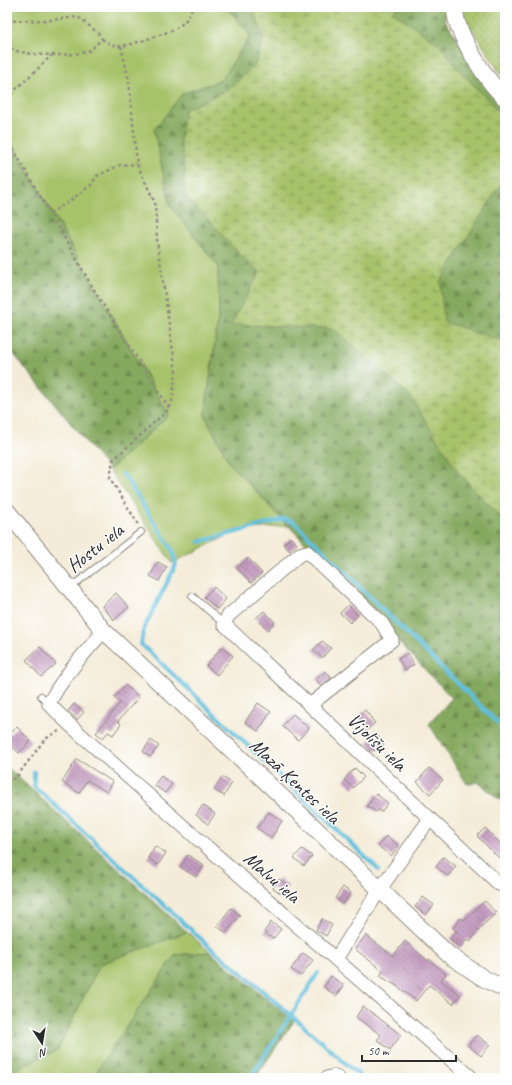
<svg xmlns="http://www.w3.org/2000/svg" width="512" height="1085" font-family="Caveat,sans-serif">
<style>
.grass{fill:#a7c36a;stroke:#69774a}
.forest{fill:url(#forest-firs);stroke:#586a44}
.wetland{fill:url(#wetland-marsh);stroke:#69774a}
.park{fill:url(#park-dots);stroke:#69774a}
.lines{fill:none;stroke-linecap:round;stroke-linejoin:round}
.stream{stroke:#5fc0de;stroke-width:4}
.building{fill:url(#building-back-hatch)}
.service-casing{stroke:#908c82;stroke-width:8}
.minor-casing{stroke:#908c82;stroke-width:15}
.tertiary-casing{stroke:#908c82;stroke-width:18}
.path{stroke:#908c82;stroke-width:2.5;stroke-dasharray:3 3;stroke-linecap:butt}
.service{stroke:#fff;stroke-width:6}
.minor{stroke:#fff;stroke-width:13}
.tertiary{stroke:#fff;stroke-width:16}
.labels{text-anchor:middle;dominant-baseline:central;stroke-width:3;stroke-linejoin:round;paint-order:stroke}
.street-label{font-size:20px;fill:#2b2b2b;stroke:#fff}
</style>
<defs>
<pattern id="forest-firs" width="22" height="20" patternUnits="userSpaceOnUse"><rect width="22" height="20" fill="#85a95e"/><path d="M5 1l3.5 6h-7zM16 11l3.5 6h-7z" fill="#6d8a4e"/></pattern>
<pattern id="wetland-marsh" width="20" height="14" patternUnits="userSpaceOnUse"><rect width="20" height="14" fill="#a7c36a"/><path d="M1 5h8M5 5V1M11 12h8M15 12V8" fill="none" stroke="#889f57"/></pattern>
<pattern id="park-dots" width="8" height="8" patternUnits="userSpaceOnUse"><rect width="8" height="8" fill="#a7c36a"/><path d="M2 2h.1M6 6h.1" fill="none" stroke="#889f57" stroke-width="1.8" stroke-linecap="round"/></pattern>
<pattern id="building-back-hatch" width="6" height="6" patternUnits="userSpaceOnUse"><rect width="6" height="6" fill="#c39abf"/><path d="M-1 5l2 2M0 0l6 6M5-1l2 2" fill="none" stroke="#9f7e9b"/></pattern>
</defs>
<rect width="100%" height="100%" fill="#fff"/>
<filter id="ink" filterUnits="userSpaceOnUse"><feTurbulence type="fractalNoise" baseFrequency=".025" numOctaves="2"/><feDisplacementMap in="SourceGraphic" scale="8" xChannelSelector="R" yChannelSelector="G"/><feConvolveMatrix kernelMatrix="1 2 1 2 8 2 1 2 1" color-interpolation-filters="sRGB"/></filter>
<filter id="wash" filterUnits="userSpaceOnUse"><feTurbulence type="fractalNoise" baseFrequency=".012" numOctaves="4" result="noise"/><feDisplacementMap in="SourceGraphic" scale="16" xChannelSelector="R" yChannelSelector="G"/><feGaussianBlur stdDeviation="0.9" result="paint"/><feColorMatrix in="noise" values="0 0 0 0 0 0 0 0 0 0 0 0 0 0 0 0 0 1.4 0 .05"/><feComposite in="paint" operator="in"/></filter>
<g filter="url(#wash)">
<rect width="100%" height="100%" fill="#f4ecd8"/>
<g class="grass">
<path d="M7 7H112L113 9 122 7H221L229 10 251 35 221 80 182 94 170 205 218 266 219 312 205 415 230 464 288 526 239 530 172 563 109 470 169 415 7 135Z"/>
<path d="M187 932 210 952 175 955 92 1078H7V1074L58 1049 100 964Z"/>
</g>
<g class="forest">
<path d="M221 7H447L445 20 505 112V804L478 782 467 784 429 724 452 698 230 464 205 415 219 312 218 266 170 205 154 130 182 94 221 80 251 36 229 10Z"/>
<path d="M7 135 169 415 109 470 7 346Z"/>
<path d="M7 767 187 932 100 964 58 1049 7 1074Z"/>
<path d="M210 952 294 1021 255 1078H92L175 955Z"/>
</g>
<path class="wetland" d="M252 7H399L392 11 440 45 461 72 505 118V177L440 282 444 322 505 342V522L459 473 409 395 334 329 231 324 260 272 238 253 210 221 185 196 184 164 180 140 184 110 228 89 255 65 264 37Z"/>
<path class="park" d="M466 7H505V80L464 17Z"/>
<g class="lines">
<g class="stream">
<path d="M123 474 173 551 176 565 144 628 141 644 379 870"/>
<path d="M199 542 285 519 294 522 505 730"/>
<path d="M34 772V786L212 949 231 964 291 1015 250 1078"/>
<path d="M318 973 291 1015 362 1078"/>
</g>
</g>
<g id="blocks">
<g class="building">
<path d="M291 538 297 544 290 551 283 544Z"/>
<path d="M248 558 262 573 251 583 237 568Z"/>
<path d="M158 562 167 567 159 581 150 576Z"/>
<path d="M214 587 226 599 217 609 204 597Z"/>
<path d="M116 593 129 607 114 620 102 606Z"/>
<path d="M348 605 358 615 350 623 340 613Z"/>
<path d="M264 611 275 622 268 630 256 618Z"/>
<path d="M322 641 331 648 322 658 313 650Z"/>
<path d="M40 647 56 664 41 677 26 660Z"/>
<path d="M222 647 233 656 217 675 206 666Z"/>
<path d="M407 653 414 665 405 670 398 659Z"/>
<path d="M326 671 331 678 321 686 316 679Z"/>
<path d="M125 685 139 697 118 721 121 724 113 735 108 732 103 738 96 733 120 703 114 698Z"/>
<path d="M258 703 271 712 258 731 245 722Z"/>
<path d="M74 704 84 712 77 720 68 711Z"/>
<path d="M365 710 375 723 368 729 358 716Z"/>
<path d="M293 714 309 728 298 740 282 726Z"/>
<path d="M17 727 31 741 19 753 7 742V737Z"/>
<path d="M377 735 384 744 374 751 368 742Z"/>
<path d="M151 740 159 746 150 757 143 751Z"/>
<path d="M77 759 113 782 107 792 87 780 79 793 62 782Z"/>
<path d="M355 768 364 777 353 788 344 780Z"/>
<path d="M429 768 443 780 430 794 417 782Z"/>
<path d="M161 776 172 784 165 793 154 785Z"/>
<path d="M222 777 232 783 224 796 214 790Z"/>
<path d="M376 794 388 803 381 812 378 810 376 812 367 806Z"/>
<path d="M203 805 215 814 208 824 196 815Z"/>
<path d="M269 812 282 821 271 838 257 828Z"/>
<path d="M485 828 505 848V852L499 858 477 836Z"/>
<path d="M386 836 399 846 391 856 378 846Z"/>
<path d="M155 846 166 853 158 865 148 858Z"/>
<path d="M302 849 312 856 304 866 294 858Z"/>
<path d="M188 855 204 865 196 877 180 867Z"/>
<path d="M443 857 456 866 448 876 436 867Z"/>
<path d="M279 879 288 885 282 894 273 888Z"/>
<path d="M343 887 351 893 343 904 335 898Z"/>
<path d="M423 897 434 905 426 915 415 907Z"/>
<path d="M485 901 496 913 483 925 470 941 467 939 460 948 450 939 457 931 453 928 461 918 464 920Z"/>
<path d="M231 908 240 915 226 933 217 926Z"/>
<path d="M322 919 332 925 326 936 316 930Z"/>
<path d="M271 922 281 929 273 939 264 932Z"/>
<path d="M366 935 393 956 405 941 428 961 429 959 446 974 441 980 460 995 453 1004 429 985 416 1001 397 986 380 976 383 971 355 949Z"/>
<path d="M303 953 313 960 301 976 291 969Z"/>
<path d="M331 976 344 986 336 996 324 987Z"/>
<path d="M363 1006 401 1035 390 1050 377 1040 381 1035 356 1017Z"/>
<path d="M477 1035 490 1045 481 1056 468 1045Z"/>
</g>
</g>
</g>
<g filter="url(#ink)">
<use href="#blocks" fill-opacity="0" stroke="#908c82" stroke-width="1"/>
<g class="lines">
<defs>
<g id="service">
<path d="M70 588 141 532"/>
<path d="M192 596 224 624"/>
<path d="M41 696 49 704"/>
</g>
<g id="minor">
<path d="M104 631C86 651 60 680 49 704L70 725 183 826 472 1078"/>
<path d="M310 705 392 640 381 622 307 552 300 554 228 616 224 624 499 884 505 885"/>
<path d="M336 959 380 889 429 820"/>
<path d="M327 1078 334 1076 338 1078"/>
</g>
<g id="tertiary">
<path d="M455 7C453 30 488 83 505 98"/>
<path d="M7 511 104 631 296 810 449 955 483 978 505 989"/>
</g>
</defs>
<use href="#service" class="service-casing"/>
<use href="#minor" class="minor-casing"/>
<use href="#tertiary" class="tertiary-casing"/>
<g class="path">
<path d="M7 21 51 20 78 17 98 33 102 39C98 42 93 49 88 51 71 57 31 56 14 50 11 49 9 46 7 44"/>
<path d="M102 39C108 43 114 47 122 46 132 45 170 32 178 27 185 22 191 15 192 7"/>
<path d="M121 46 129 81 137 164 155 203 157 240 176 372 172 401 169 409 113 460 110 478 138 524"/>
<path d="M7 98 52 55"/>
<path d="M7 138 97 295 169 408"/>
<path d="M50 213 67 203 91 185 97 176 120 165 137 164"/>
<path d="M7 783 18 775 45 739 59 731"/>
</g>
<use href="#service" class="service"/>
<use href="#minor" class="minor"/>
<use href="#tertiary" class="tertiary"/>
</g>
</g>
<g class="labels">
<g class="street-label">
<text transform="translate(95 548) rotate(-38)">Hostu iela</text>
<text transform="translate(377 742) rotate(44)">Vijolīšu iela</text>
<text transform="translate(295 781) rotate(43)">Mazā Ķentes iela</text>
<text transform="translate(272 877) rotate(41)">Malvu iela</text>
</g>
</g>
<rect width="512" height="1085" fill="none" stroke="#fff" stroke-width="24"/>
<g transform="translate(42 1043) rotate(168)" stroke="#ffffff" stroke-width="3" paint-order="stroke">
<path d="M0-3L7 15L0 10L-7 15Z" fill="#2b2b2b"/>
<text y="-6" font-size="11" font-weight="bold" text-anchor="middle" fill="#2b2b2b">N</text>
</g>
<path d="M362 1055v6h94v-6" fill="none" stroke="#2b2b2b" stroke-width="2"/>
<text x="368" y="1055" font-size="12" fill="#2b2b2b" stroke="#ffffff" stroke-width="3" paint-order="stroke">50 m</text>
</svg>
